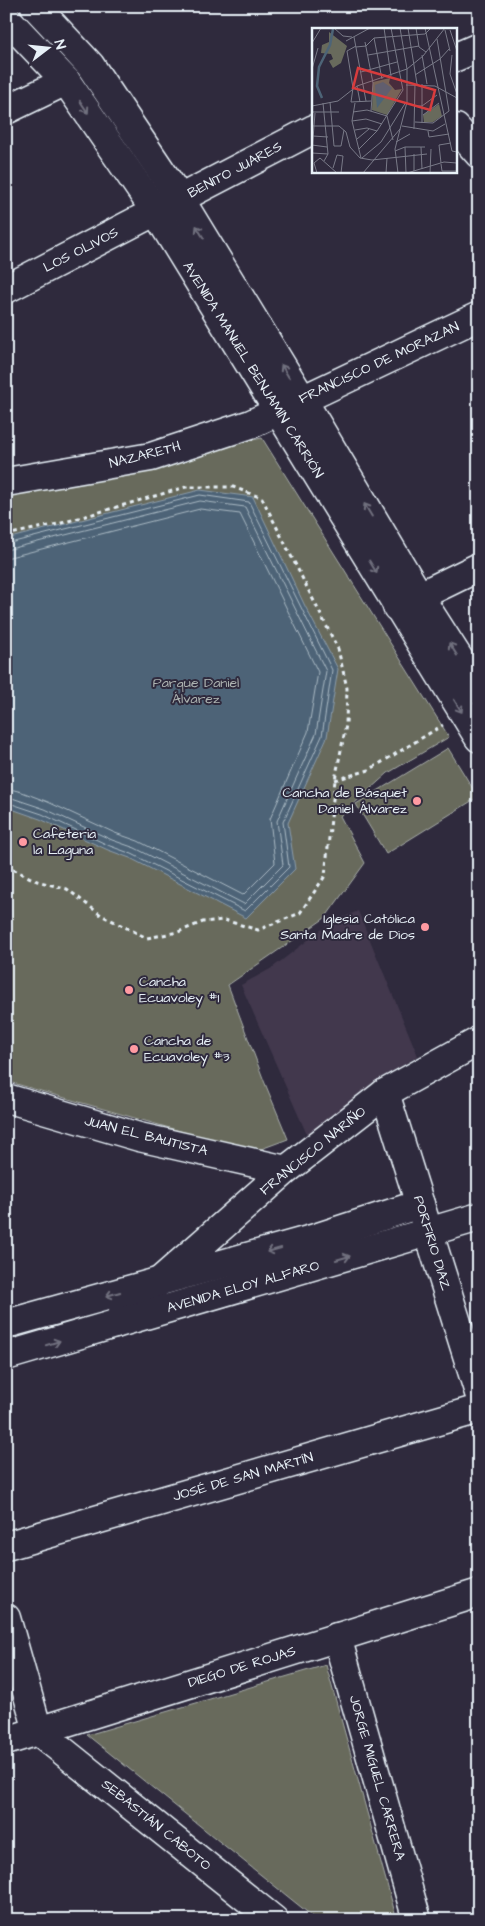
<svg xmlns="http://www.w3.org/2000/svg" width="485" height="1926" font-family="'Architects Daughter',sans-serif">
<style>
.built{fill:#42384d}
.green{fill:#686a5c;stroke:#a8aeaa}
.water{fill:#4d6477;stroke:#8b9cab}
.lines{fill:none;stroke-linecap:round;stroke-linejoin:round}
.shore{stroke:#aab9c4;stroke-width:1}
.street-casing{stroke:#e8f1f8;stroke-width:31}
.secondary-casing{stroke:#e8f1f8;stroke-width:31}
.path{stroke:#e8f1f8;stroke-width:3;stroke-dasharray:4 4;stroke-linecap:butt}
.street{stroke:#2f2a3d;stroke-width:28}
.secondary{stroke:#2f2a3d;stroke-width:28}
.oneway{stroke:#70707e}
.poi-dot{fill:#ff9aa2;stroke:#2f2a3d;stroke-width:2}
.labels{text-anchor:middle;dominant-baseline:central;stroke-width:4;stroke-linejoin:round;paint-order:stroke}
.street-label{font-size:14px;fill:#e8f1f8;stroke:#2f2a3d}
.park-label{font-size:14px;fill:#aeb4b2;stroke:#2f2a3d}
.poi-label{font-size:14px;fill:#e8f1f8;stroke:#2f2a3d;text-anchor:start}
.inset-river{fill:none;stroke:#4d6477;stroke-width:2.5}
.inset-road{fill:none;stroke:#797a88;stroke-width:1}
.view{fill:#d83c3d;fill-opacity:0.15;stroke:#d83c3d;stroke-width:2.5}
.inset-edge{fill:none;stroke:#e8f1f8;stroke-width:2.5}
</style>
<rect width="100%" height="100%" fill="#2f2a3d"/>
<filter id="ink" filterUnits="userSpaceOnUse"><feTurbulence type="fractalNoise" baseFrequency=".02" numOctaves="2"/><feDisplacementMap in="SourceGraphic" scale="10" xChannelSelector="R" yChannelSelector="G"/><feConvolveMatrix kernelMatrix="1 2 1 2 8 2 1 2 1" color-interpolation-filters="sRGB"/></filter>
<g filter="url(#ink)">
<path class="built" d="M358 911 418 1056 376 1081 308 1137 241 985 272 968 330 923Z"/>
<g class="green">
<path d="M262 438 449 737 388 773 340 816 365 863 325 918 228 985 264 1081 288 1139 253 1152 6 1081V493Z"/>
<path d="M448 748 478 797 386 854 356 804Z"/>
<path d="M326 1665 397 1920H317L87 1735Z"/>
</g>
<path class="water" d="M200 490 253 497 305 606 338 669 327 737 288 823 295 869 246 918 130 858 108 850 40 819 6 807V539Z"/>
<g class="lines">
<g class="shore">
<path d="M6 544 200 495 249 502 332 670 322 736 283 822 289 867 245 911 132 854 110 846 42 814 6 802"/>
<path d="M6 550 200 501 245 507 326 671 316 734 277 821 283 865 244 904 135 848 112 840 45 809 6 796"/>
<path d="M6 558 200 509 240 514 318 672 308 732 270 819 275 863 243 895 138 841 115 833 48 802 22 792 6 788"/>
</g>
<defs>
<g id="street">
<path d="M456 57 479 47"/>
<path d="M6 110 66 81"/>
<path d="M456 128 479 154"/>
<path d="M6 289 314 129"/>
<path d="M6 482 151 457 251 424 479 316"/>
<path d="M397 607 479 567"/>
<path d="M385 1093 479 1393"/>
<path d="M6 1098 139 1137 286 1170"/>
<path d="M115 1324 160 1281 286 1170 385 1093 479 1041"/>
<path d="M6 1546 479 1409"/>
<path d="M6 1618 38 1731 274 1920"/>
<path d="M337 1637 417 1920"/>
<path d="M6 1741 479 1593"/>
</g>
<g id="secondary">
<path d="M35 6 90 65 180 199 302 399 419 596 479 690"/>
<path d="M6 18 66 81 156 212 479 738"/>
<path d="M6 1324 312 1239 420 1204"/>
<path d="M6 1356 479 1217"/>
</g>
</defs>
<use href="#street" class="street-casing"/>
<use href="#secondary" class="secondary-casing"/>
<g class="path">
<path d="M6 535 58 524 186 487H233L262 498 338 649 347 688 346 725 335 780 325 876 300 913 258 930 224 920 203 922 178 932 147 938 101 915 67 889 37 881 6 866"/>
<path d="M335 780 369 770 443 725"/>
</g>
<use href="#street" class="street"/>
<use href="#secondary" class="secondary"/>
</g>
<defs><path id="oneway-shaft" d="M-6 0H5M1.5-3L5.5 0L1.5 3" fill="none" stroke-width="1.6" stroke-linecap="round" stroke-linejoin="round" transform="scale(1.25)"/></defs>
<g class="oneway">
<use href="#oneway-shaft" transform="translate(84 107) rotate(56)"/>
<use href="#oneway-shaft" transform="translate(200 232) rotate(-121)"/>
<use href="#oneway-shaft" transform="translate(285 371) rotate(-121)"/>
<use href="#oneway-shaft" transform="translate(368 510) rotate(-121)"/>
<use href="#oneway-shaft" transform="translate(373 567) rotate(59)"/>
<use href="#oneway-shaft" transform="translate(453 649) rotate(-122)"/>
<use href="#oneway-shaft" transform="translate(458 706) rotate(58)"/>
<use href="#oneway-shaft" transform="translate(274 1250) rotate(164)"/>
<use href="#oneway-shaft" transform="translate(343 1258) rotate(-16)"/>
<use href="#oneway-shaft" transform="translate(113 1294) rotate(164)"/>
<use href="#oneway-shaft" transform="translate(53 1343) rotate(-17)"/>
</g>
</g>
<g class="poi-dot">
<circle cx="417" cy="801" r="5"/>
<circle cx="23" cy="842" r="5"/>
<circle cx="425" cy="927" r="5"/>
<circle cx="129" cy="990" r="5"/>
<circle cx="134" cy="1049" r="5"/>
</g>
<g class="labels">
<g class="street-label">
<text transform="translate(235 170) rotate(-28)">BENITO JUARES</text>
<text transform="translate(81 250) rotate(-27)">LOS OLIVOS</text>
<text transform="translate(379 363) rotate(-25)">FRANCISCO DE MORAZAN</text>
<text transform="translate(253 370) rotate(58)">AVENIDA MANUEL BENJAMÍN CARRIÓN</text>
<text transform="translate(145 455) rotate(-14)">NAZARETH</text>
<text transform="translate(146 1136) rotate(14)">JUAN EL BAUTISTA</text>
<text transform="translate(313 1151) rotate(-39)">FRANCISCO NARIÑO</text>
<text transform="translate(432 1243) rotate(73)">PORFIRIO DIAZ</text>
<text transform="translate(243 1287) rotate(-16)">AVENIDA ELOY ALFARO</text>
<text transform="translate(243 1477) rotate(-16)">JOSÉ DE SAN MARTÍN</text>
<text transform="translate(242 1667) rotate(-17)">DIEGO DE ROJAS</text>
<text transform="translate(377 1778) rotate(74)">JORGE MIGUEL CARRERA</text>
<text transform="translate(156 1825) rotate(39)">SEBASTIÁN CABOTO</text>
</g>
<g class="park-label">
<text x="196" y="683">Parque Daniel<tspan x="196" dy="16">Álvarez</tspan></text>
</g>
<g class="poi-label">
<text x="407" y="793" text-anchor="end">Cancha de Básquet<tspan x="407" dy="16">Daniel Álvarez</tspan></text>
<text x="33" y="834">Cafeteria<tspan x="33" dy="16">la Laguna</tspan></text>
<text x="415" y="919" text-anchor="end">Iglesia Católica<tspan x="415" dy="16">Santa Madre de Dios</tspan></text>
<text x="139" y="982">Cancha<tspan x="139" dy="16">Ecuavoley #1</tspan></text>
<text x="144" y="1041">Cancha de<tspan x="144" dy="16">Ecuavoley #3</tspan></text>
</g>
</g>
<g transform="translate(312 28)">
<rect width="145" height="145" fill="#2f2a3d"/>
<path d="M17 4 35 18 29 35 21 40 17 33 21 31 19 26 9 25 10 17 17 14ZM78 50 77 55 83 62 90 61 75 87 60 82 61 54ZM127 76 130 88 121 94H112L111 87Z" fill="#686a5c"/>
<path d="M71 54 80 60 65 80 63 57Z" fill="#4d6477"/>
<path class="inset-river" d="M10 70 5 58 7 39 18 17 21 1"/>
<path class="inset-road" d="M22 0 31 8 40 9M72 0 79 48M79 0 91 62M96 0 105 56M104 0 107 19 114 24M113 0 140 123 145 124M133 2 138 23M138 2 145 23M42 9 54 73M62 10 113 6 119 0M62 10 70 51M34 13 58 0M53 14 61 55 59 83M0 15 9 0M44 18 35 23 41 60 39 74 59 73M44 19 54 18 62 10M56 27 107 18M110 27 115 56M140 27 138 46 145 66M0 41 6 20M49 44 85 34M103 47 128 31 137 21M110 56V95M94 57 123 58 145 70M45 58 48 74M18 74 22 118H29L32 102M11 75 16 126 12 133M43 75 40 93 49 130M0 78 26 73 45 58 95 41 111 28 133 0M103 78H110L125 67M0 84H27M41 84 55 82 75 88M111 87 127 75M75 88 81 112M40 93 54 91 70 96M103 94 121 95 137 83 125 11M0 98H27L34 104 38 119 48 130 60 132 115 126M90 98 121 103 133 96M102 101 103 56M43 102 55 100 65 103M116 103 117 109 137 106M1 108 16 109M45 111 57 101M84 114 98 106M0 117 15 119M93 119 94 145M109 119 110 141M47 121 65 103 91 62M83 123 93 119H113M0 124 3 85M0 125 16 126M102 126V143M50 130 69 114 94 74M129 135 127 117 139 115M129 136 130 143H145M21 140 25 127 31 128 29 145M5 145 2 135 8 130 25 145M51 145 88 101M74 145 75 130M86 145 83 121 95 74V41L88 0M95 145 132 134 145 135M118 145 119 121"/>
<path class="view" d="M46 40 123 62 118 82 41 60Z"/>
<rect width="145" height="145" class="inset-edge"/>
</g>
<rect width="485" height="1926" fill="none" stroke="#2f2a3d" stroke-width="25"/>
<rect x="12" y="12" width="460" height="1901" fill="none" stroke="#e8f1f8" stroke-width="2" filter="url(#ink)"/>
<g transform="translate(48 48) rotate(74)" stroke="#2f2a3d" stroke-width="4" paint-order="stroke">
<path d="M0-4L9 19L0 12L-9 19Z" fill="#e8f1f8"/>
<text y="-8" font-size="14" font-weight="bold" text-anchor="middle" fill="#e8f1f8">N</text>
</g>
</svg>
